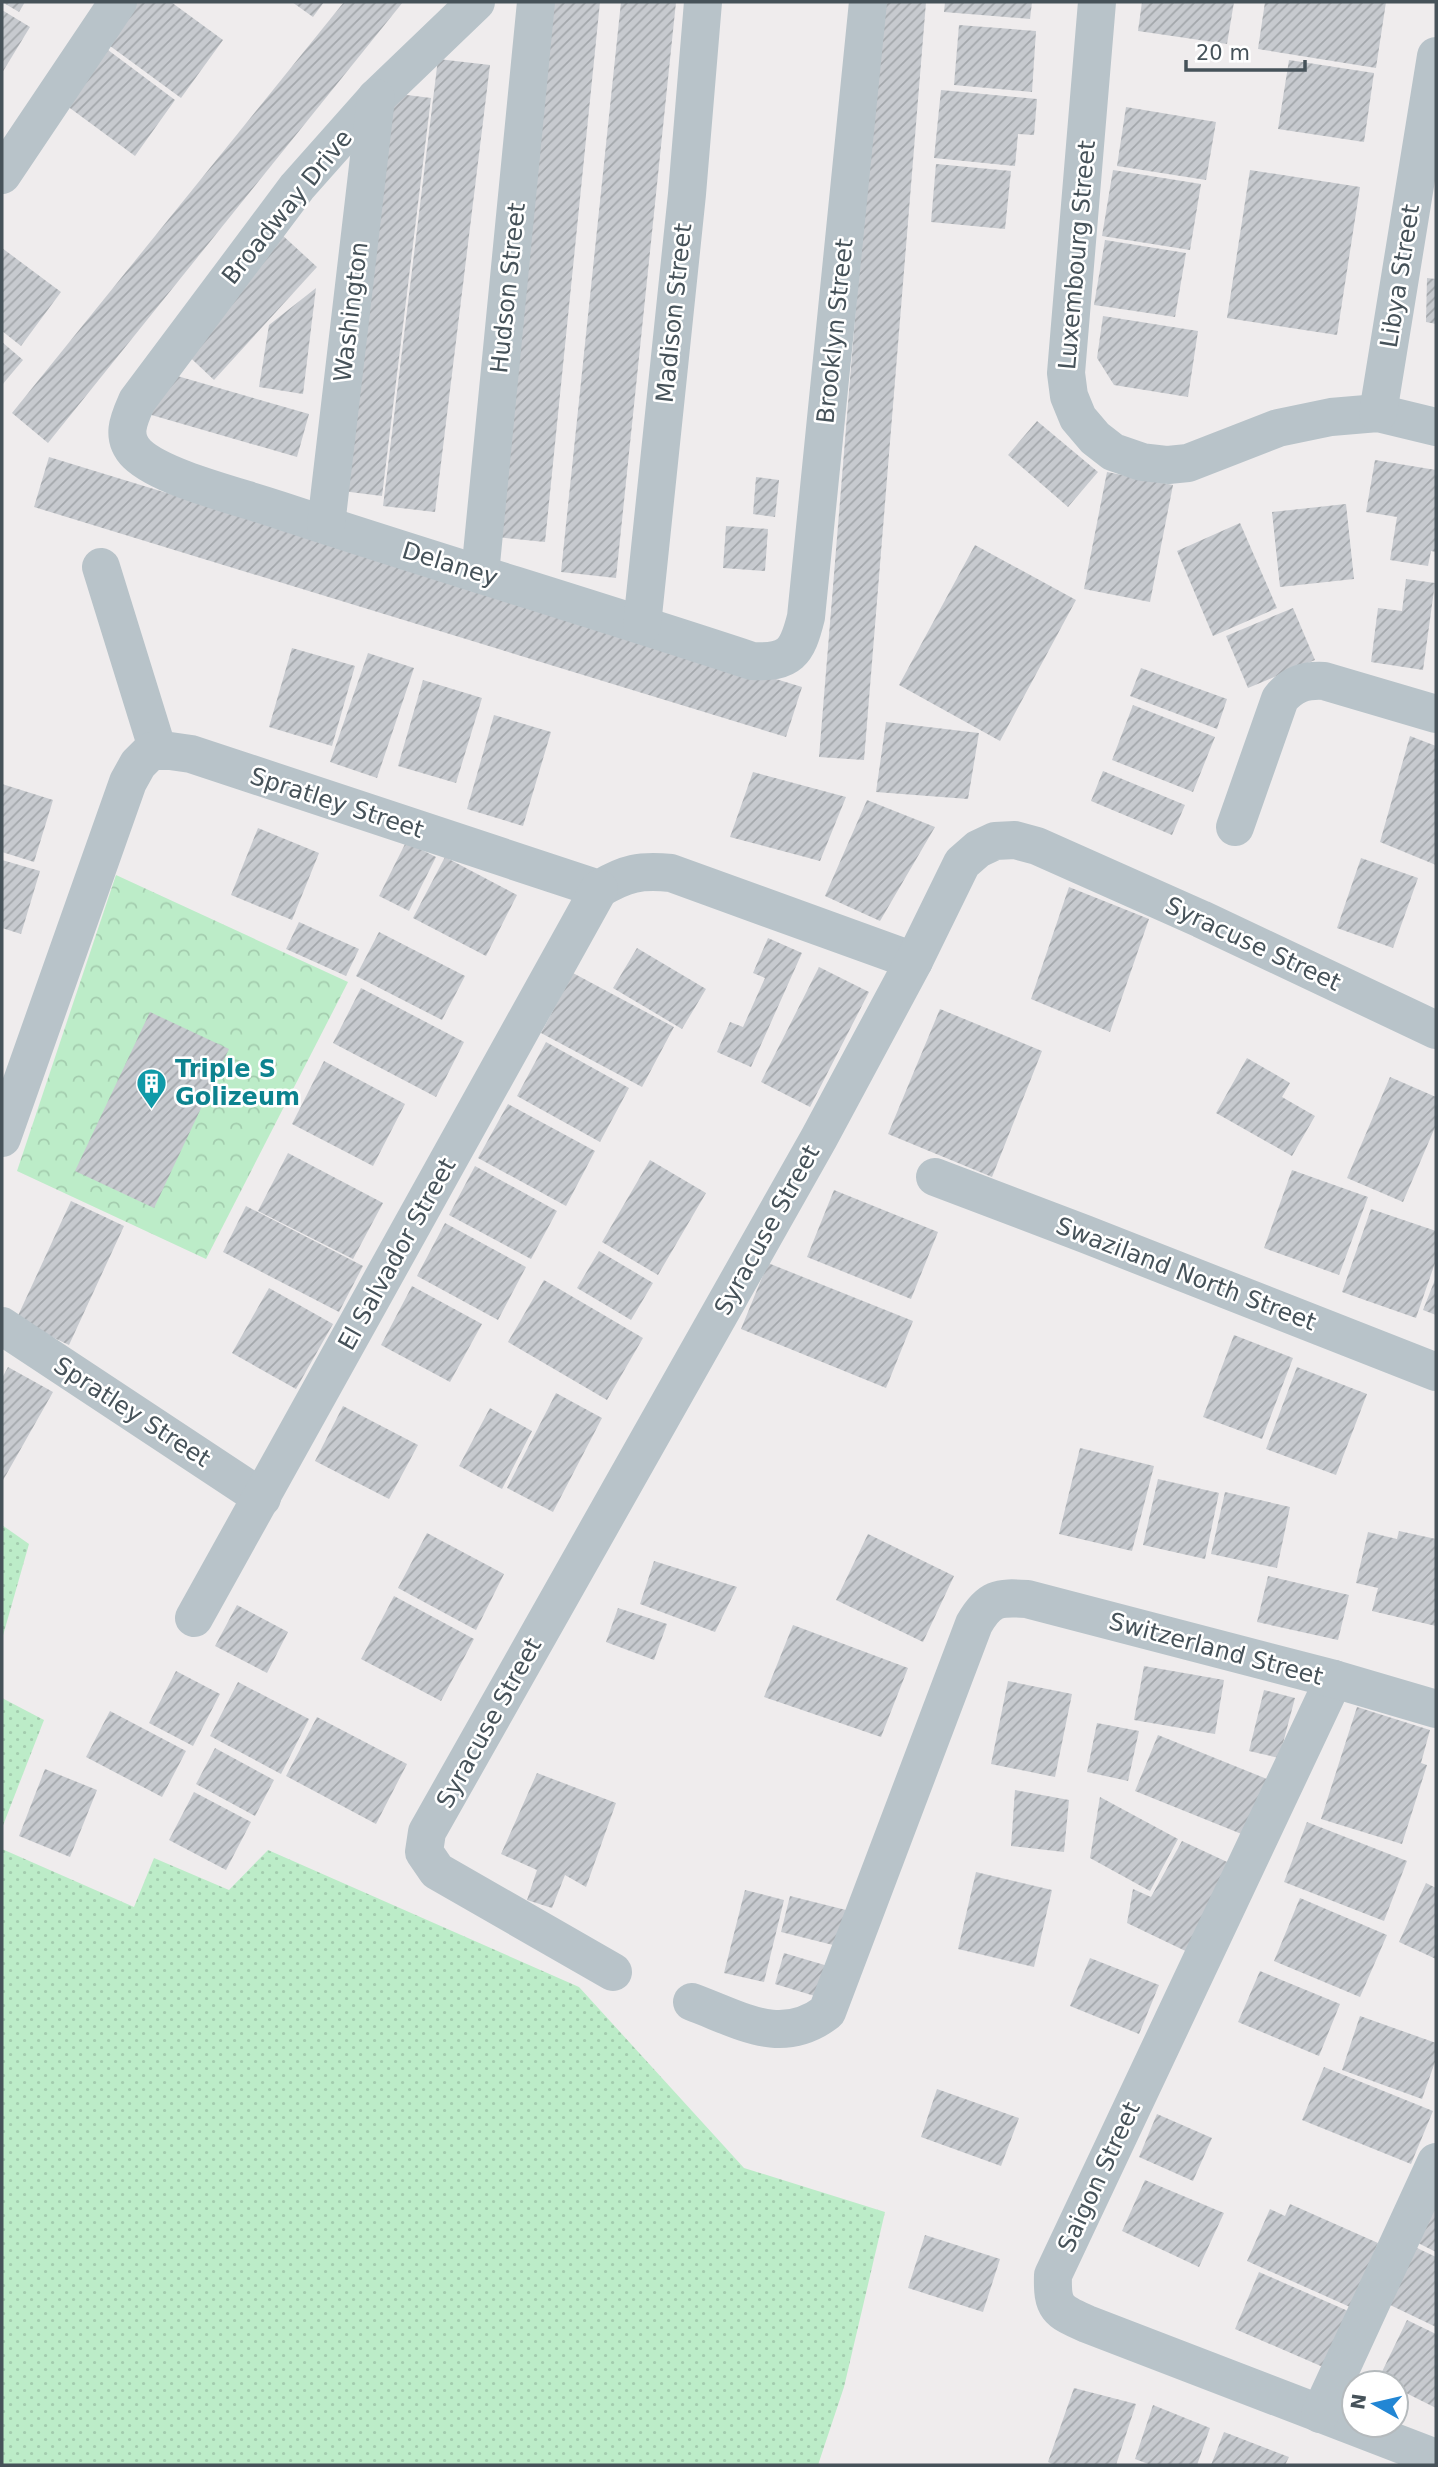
<svg xmlns="http://www.w3.org/2000/svg" width="1438" height="2467" font-family="'DejaVu Sans',sans-serif">
<style>
.grass{fill:url(#grass-dots)}
.park{fill:url(#park-crowns)}
.building{fill:url(#building-hatch)}
.lines{fill:none;stroke-linecap:round;stroke-linejoin:round}
.minor{stroke:#b8c3c9;stroke-width:38}
.labels{text-anchor:middle;dominant-baseline:central;stroke-width:5;stroke-linejoin:round;paint-order:stroke}
.street-label{font-size:24px;fill:#465259;stroke:#fff}
.culture-label{font-size:24px;font-weight:bold;fill:#0d838f;stroke:#fff;text-anchor:start}
</style>
<defs>
<pattern id="grass-dots" width="8" height="8" patternUnits="userSpaceOnUse" patternTransform="scale(1.75)"><rect width="8" height="8" fill="#bcecc8"/><path d="M2 2h.1M6 6h.1" fill="none" stroke="#a3ccae" stroke-width="1.8" stroke-linecap="round"/></pattern>
<pattern id="park-crowns" width="20" height="18" patternUnits="userSpaceOnUse" patternTransform="scale(1.75)"><rect width="20" height="18" fill="#bcecc8"/><path d="M2 6a3 3 0 1 1 6 0M12 15a3 3 0 1 1 6 0" fill="none" stroke="#a3ccae"/></pattern>
<pattern id="building-hatch" width="6" height="6" patternUnits="userSpaceOnUse" patternTransform="scale(1.75)"><rect width="6" height="6" fill="#c7cacf"/><path d="M-1 1l2-2M0 6l6-6M5 7l2-2" fill="none" stroke="#a3a7ab"/></pattern>
</defs>
<rect width="100%" height="100%" fill="#efeced"/>
<g class="grass">
<path d="M2 1525 29 1544 2 1639Z"/>
<path d="M2 1698 44 1720 2 1828Z"/>
<path d="M2 1849 134 1907 154 1858 229 1890 268 1850 579 1987 744 2168 885 2212 844 2387 818 2465H2Z"/>
</g>
<path class="park" d="M116 875 348 982 206 1259 17 1171Z"/>
<g class="building">
<path d="M2 2H25L19 12Z"/>
<path d="M136 2H171L223 40 181 98 106 43Z"/>
<path d="M292 2H324L313 17Z"/>
<path d="M344 2H403L48 443 12 413Z"/>
<path d="M552 2H600L545 542 496 537Z"/>
<path d="M621 2H676L616 578 561 572Z"/>
<path d="M881 2H926L864 760 819 757Z"/>
<path d="M945 2H1032L1030 19 944 12Z"/>
<path d="M1142 2H1234L1227 44 1138 31Z"/>
<path d="M1265 2H1386L1376 68 1258 49Z"/>
<path d="M2 10 30 27 2 73Z"/>
<path d="M959 25 1036 31 1032 92 954 85Z"/>
<path d="M100 44 175 100 135 156 59 100Z"/>
<path d="M438 59 490 65 435 512 383 506Z"/>
<path d="M1289 60 1374 73 1364 142 1278 129Z"/>
<path d="M941 90 1037 99 1034 135 1018 134 1015 166 934 158Z"/>
<path d="M383 92 431 98 382 496 334 490Z"/>
<path d="M1126 107 1216 122 1206 180 1117 166Z"/>
<path d="M936 164 1011 171 1005 229 931 222Z"/>
<path d="M1113 170 1201 184 1190 250 1102 236Z"/>
<path d="M1250 170 1360 187 1337 335 1227 318Z"/>
<path d="M280 233 317 267 214 380 178 346Z"/>
<path d="M1105 240 1186 253 1175 317 1094 305Z"/>
<path d="M2 248 61 292 21 346 2 331Z"/>
<path d="M1427 278 1436 279V324L1426 322Z"/>
<path d="M316 288 303 394 259 387 269 325Z"/>
<path d="M1103 316 1198 331 1188 397 1114 385 1097 358Z"/>
<path d="M2 342 23 360 2 385Z"/>
<path d="M160 371 309 414 297 457 148 414Z"/>
<path d="M1037 421 1098 472 1068 507 1008 455Z"/>
<path d="M49 457 802 687 786 737 34 507Z"/>
<path d="M1375 460 1436 470V552L1431 551 1428 566 1390 560 1397 517 1366 512Z"/>
<path d="M1107 472 1173 485 1150 602 1084 589Z"/>
<path d="M756 477 779 480 775 517 753 514Z"/>
<path d="M1346 504 1354 579 1280 587 1272 512Z"/>
<path d="M1240 523 1277 608 1213 636 1177 551Z"/>
<path d="M726 526 768 529 765 571 723 568Z"/>
<path d="M975 545 1076 600 1000 741 899 685Z"/>
<path d="M1406 579 1435 583 1423 670 1371 662 1378 608 1402 611Z"/>
<path d="M1293 608 1315 660 1248 688 1226 636Z"/>
<path d="M292 648 355 666 332 746 269 727Z"/>
<path d="M368 653 414 668 377 778 330 762Z"/>
<path d="M1141 668 1227 699 1217 729 1130 696Z"/>
<path d="M423 680 482 698 456 783 398 766Z"/>
<path d="M1133 705 1215 737 1193 792 1112 760Z"/>
<path d="M494 715 551 732 523 826 467 809Z"/>
<path d="M886 722 979 733 968 799 876 792Z"/>
<path d="M1410 736 1436 746V865L1380 842Z"/>
<path d="M1103 771 1185 805 1172 835 1091 801Z"/>
<path d="M753 772 846 797 820 861 730 837Z"/>
<path d="M2 784 53 800 34 862 2 852Z"/>
<path d="M867 800 935 827 880 921 825 896Z"/>
<path d="M258 828 319 853 292 920 231 895Z"/>
<path d="M406 842 436 857 409 911 379 896Z"/>
<path d="M445 857 517 895 486 956 413 918Z"/>
<path d="M1361 858 1418 878 1393 948 1337 928Z"/>
<path d="M2 860 40 871 21 934 2 928Z"/>
<path d="M1069 887 1149 919 1110 1032 1031 999Z"/>
<path d="M299 922 359 949 346 976 286 949Z"/>
<path d="M379 932 465 976 442 1020 356 976Z"/>
<path d="M768 938 802 953 751 1067 717 1052 730 1022 743 1027 765 978 753 973Z"/>
<path d="M637 948 706 989 682 1029 613 988Z"/>
<path d="M819 967 869 992 810 1107 761 1082Z"/>
<path d="M573 973 674 1027 642 1087 541 1033Z"/>
<path d="M361 988 464 1042 436 1097 333 1043Z"/>
<path d="M940 1009 1042 1051 992 1177 888 1134Z"/>
<path d="M150 1012 229 1049 154 1208 75 1171Z"/>
<path d="M546 1042 629 1088 600 1142 517 1096Z"/>
<path d="M1247 1058 1290 1083 1282 1097 1315 1116 1292 1156 1216 1113Z"/>
<path d="M324 1061 405 1104 373 1166 292 1124Z"/>
<path d="M1390 1077 1436 1097V1125L1403 1202 1347 1178Z"/>
<path d="M508 1104 595 1151 566 1206 478 1158Z"/>
<path d="M288 1153 383 1203 353 1259 258 1211Z"/>
<path d="M650 1160 706 1193 658 1275 602 1242Z"/>
<path d="M475 1166 557 1211 531 1259 449 1215Z"/>
<path d="M1292 1170 1368 1197 1339 1275 1264 1248Z"/>
<path d="M834 1190 938 1232 911 1299 807 1257Z"/>
<path d="M71 1201 124 1226 69 1345 16 1320Z"/>
<path d="M246 1206 363 1266 339 1312 223 1252Z"/>
<path d="M1371 1209 1436 1231V1260L1416 1318 1342 1292Z"/>
<path d="M445 1223 526 1267 498 1320 417 1276Z"/>
<path d="M599 1251 653 1283 631 1320 577 1288Z"/>
<path d="M768 1263 913 1321 886 1388 741 1329Z"/>
<path d="M1436 1277V1315L1423 1310Z"/>
<path d="M544 1280 643 1338 607 1400 508 1342Z"/>
<path d="M412 1286 482 1324 450 1382 381 1345Z"/>
<path d="M269 1288 333 1324 296 1389 232 1353Z"/>
<path d="M1234 1335 1293 1358 1262 1439 1203 1417Z"/>
<path d="M8 1367 53 1392 2 1482V1378Z"/>
<path d="M1297 1367 1367 1394 1336 1475 1266 1449Z"/>
<path d="M556 1393 602 1418 553 1512 507 1488Z"/>
<path d="M343 1406 418 1445 389 1499 315 1461Z"/>
<path d="M490 1408 532 1431 502 1489 459 1466Z"/>
<path d="M1080 1448 1154 1466 1132 1551 1059 1534Z"/>
<path d="M1158 1479 1219 1493 1205 1559 1143 1545Z"/>
<path d="M1225 1492 1290 1507 1277 1568 1211 1554Z"/>
<path d="M1399 1531 1436 1539V1626L1372 1611 1378 1588 1356 1583 1368 1532 1397 1539Z"/>
<path d="M427 1533 504 1574 476 1630 398 1588Z"/>
<path d="M868 1534 954 1576 923 1642 836 1600Z"/>
<path d="M654 1561 737 1587 715 1632 640 1604Z"/>
<path d="M1268 1576 1349 1595 1338 1640 1257 1622Z"/>
<path d="M394 1596 474 1639 441 1701 361 1659Z"/>
<path d="M237 1605 288 1632 267 1673 215 1646Z"/>
<path d="M618 1608 667 1624 654 1660 606 1642Z"/>
<path d="M793 1625 908 1668 881 1737 764 1697Z"/>
<path d="M1144 1666 1224 1680 1215 1734 1134 1720Z"/>
<path d="M176 1671 220 1694 193 1746 149 1723Z"/>
<path d="M1008 1681 1072 1694 1055 1777 991 1764Z"/>
<path d="M238 1682 309 1719 281 1774 210 1736Z"/>
<path d="M1264 1690 1295 1698 1279 1758 1249 1751Z"/>
<path d="M1357 1707 1430 1730 1421 1763 1427 1765 1402 1844 1321 1819Z"/>
<path d="M110 1711 186 1751 162 1797 86 1757Z"/>
<path d="M317 1717 407 1764 376 1824 286 1776Z"/>
<path d="M1097 1723 1139 1731 1128 1781 1087 1772Z"/>
<path d="M1158 1735 1267 1779 1244 1835 1135 1791Z"/>
<path d="M215 1748 274 1780 255 1816 196 1784Z"/>
<path d="M45 1769 97 1790 70 1857 19 1836Z"/>
<path d="M537 1773 616 1803 586 1887 565 1875 552 1908 527 1900 537 1870 501 1854Z"/>
<path d="M1015 1790 1069 1800 1064 1852 1011 1846Z"/>
<path d="M194 1792 251 1822 226 1870 169 1840Z"/>
<path d="M1100 1797 1178 1839 1150 1891 1090 1858Z"/>
<path d="M1307 1822 1407 1861 1384 1921 1284 1882Z"/>
<path d="M1182 1841 1238 1867 1198 1957 1127 1923 1133 1889 1151 1897Z"/>
<path d="M976 1872 1052 1890 1034 1967 958 1949Z"/>
<path d="M1426 1883 1436 1888V1959L1399 1942Z"/>
<path d="M745 1890 784 1900 764 1982 724 1973Z"/>
<path d="M790 1896 850 1911 841 1947 781 1932Z"/>
<path d="M1300 1898 1387 1935 1360 1997 1274 1961Z"/>
<path d="M784 1953 838 1969 828 2000 775 1984Z"/>
<path d="M1090 1958 1159 1985 1139 2034 1070 2006Z"/>
<path d="M1260 1971 1340 2004 1319 2056 1238 2022Z"/>
<path d="M1360 2016 1436 2043V2059L1422 2099 1342 2070Z"/>
<path d="M1324 2067 1433 2111 1411 2164 1302 2120Z"/>
<path d="M937 2089 1019 2118 1001 2166 921 2137Z"/>
<path d="M1157 2114 1212 2138 1193 2181 1139 2157Z"/>
<path d="M1436 2178V2252L1408 2238Z"/>
<path d="M1145 2180 1224 2213 1199 2267 1122 2231Z"/>
<path d="M1290 2204 1378 2243 1350 2307 1247 2261 1270 2209 1285 2216Z"/>
<path d="M925 2235 1000 2259 983 2312 908 2288Z"/>
<path d="M1415 2247 1436 2257V2327L1388 2304Z"/>
<path d="M1259 2272 1348 2311 1323 2367 1235 2329Z"/>
<path d="M1407 2320 1436 2334V2408L1396 2388V2383H1385L1378 2380Z"/>
<path d="M1074 2388 1136 2404 1116 2465H1054L1048 2462Z"/>
<path d="M1153 2405 1210 2428 1197 2465H1151L1135 2459Z"/>
<path d="M1224 2432 1289 2457 1285 2465H1211Z"/>
</g>
<g class="lines">
<g class="minor">
<path d="M476 2 376 98 297 187 137 401C129 419 120 437 137 454 163 479 242 497 279 510 436 562 595 609 752 661 790 663 797 653 806 617L868 2"/>
<path d="M1097 2 1066 373 1069 396 1078 418 1095 438 1113 452 1142 462 1168 465 1188 463 1278 428 1331 417 1378 413 1436 427"/>
<path d="M2 175 118 2"/>
<path d="M1378 413 1436 56"/>
<path d="M326 525 376 98"/>
<path d="M101 567 158 751"/>
<path d="M480 574 536 2"/>
<path d="M642 625 687 194 703 2"/>
<path d="M1235 827 1280 699C1292 684 1305 680 1324 681L1436 714"/>
<path d="M2 1138 128 782 138 764 151 751H170L191 754 599 889C626 873 640 870 671 873L914 961"/>
<path d="M935 1177 1085 1234 1436 1372"/>
<path d="M2 1326 262 1498"/>
<path d="M194 1618 599 889"/>
<path d="M1334 1679 1053 2275C1052 2308 1057 2311 1087 2324L1436 2458"/>
<path d="M613 1972 437 1871 424 1852 427 1832 819 1138 914 961 962 863 978 849 995 841 1015 840 1037 846 1201 919 1436 1030"/>
<path d="M692 2002C741 2020 781 2047 827 2012L974 1624C989 1598 998 1597 1027 1599L1334 1679 1436 1709"/>
<path d="M1320 2414 1436 2162"/>
</g>
</g>
<defs>
<symbol id="building-pin" viewBox="-11 -11 22 30"><path d="M0 17L-7.5 6A9.5 9.5 0 1 1 7.5 6Z" fill="#0f9aa8" stroke="#fff"/><path d="M-4-6H4V6H1V3H-1V6H-4ZM-2.5-4.3h1.7v1.8h-1.7ZM.8-4.3h1.7v1.8H.8ZM-2.5-1h1.7V.8h-1.7ZM.8-1h1.7V.8H.8Z" fill="#fff"/></symbol>
</defs>
<g fill-rule="evenodd">
<use href="#building-pin" x="134" y="1066" width="35" height="47"/>
</g>
<g class="labels">
<g class="street-label">
<text transform="translate(287 207) rotate(-51)">Broadway Drive</text>
<text transform="translate(1077 255) rotate(-85)">Luxembourg Street</text>
<text transform="translate(1400 276) rotate(-81)">Libya Street</text>
<text transform="translate(508 288) rotate(-84)">Hudson Street</text>
<text transform="translate(351 312) rotate(-83)">Washington</text>
<text transform="translate(674 313) rotate(-84)">Madison Street</text>
<text transform="translate(835 331) rotate(-84)">Brooklyn Street</text>
<text transform="translate(450 564) rotate(17)">Delaney</text>
<text transform="translate(337 803) rotate(18)">Spratley Street</text>
<text transform="translate(1253 944) rotate(25)">Syracuse Street</text>
<text transform="translate(767 1230) rotate(-61)">Syracuse Street</text>
<text transform="translate(397 1254) rotate(-61)">El Salvador Street</text>
<text transform="translate(1186 1274) rotate(21)">Swaziland North Street</text>
<text transform="translate(132 1412) rotate(33)">Spratley Street</text>
<text transform="translate(1216 1649) rotate(15)">Switzerland Street</text>
<text transform="translate(489 1723) rotate(-61)">Syracuse Street</text>
<text transform="translate(1099 2177) rotate(-65)">Saigon Street</text>
</g>
<g class="culture-label">
<text x="175" y="1069">Triple S<tspan x="175" dy="28">Golizeum</tspan></text>
</g>
</g>
<rect width="1438" height="2467" fill="none" stroke="#465259" stroke-width="7"/>
<g transform="translate(1375 2404) rotate(278)"><circle r="33" fill="#ffffff" stroke="#b5babd" stroke-width="2"/>
<path d="M0-5L12 26L0 18L-12 26Z" fill="#2286d4"/>
<text y="-10" font-size="19" font-weight="bold" text-anchor="middle" fill="#465259">N</text>
</g>
<path d="M1186 60v10h119v-10" fill="none" stroke="#465259" stroke-width="3.5"/>
<text x="1196" y="60" font-size="21" fill="#465259" stroke="#ffffff" stroke-width="5" paint-order="stroke">20 m</text>
</svg>
